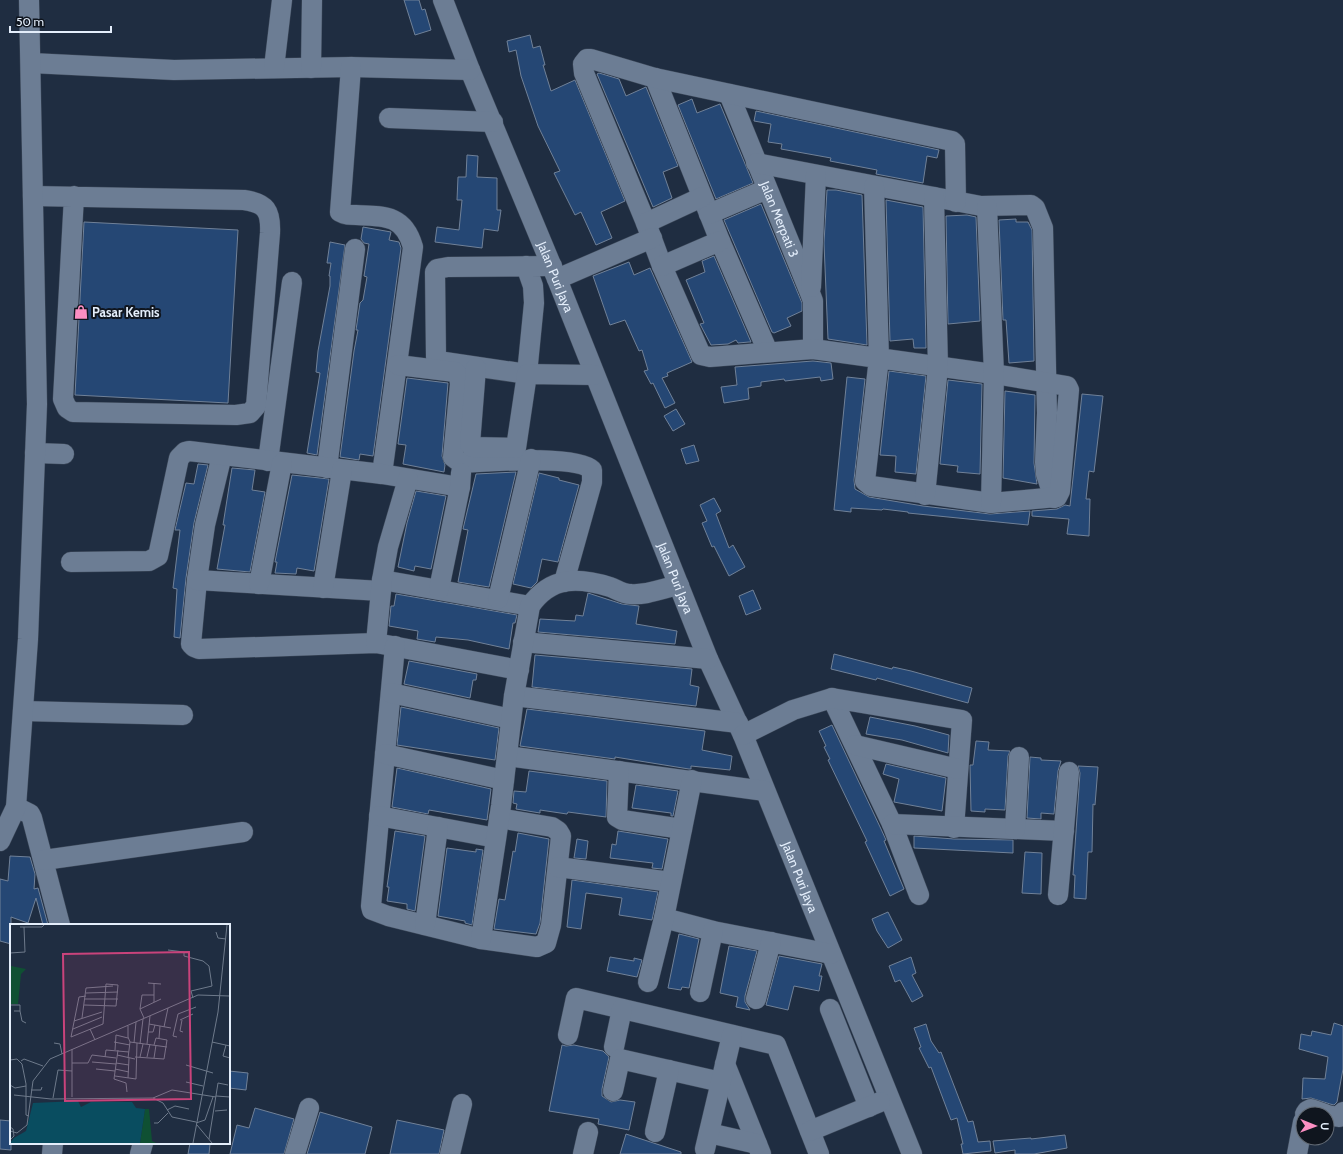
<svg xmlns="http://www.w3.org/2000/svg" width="1343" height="1154" font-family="Cabin,sans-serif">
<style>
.building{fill:#254774;stroke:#708198}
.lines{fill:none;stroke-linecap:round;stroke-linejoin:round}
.minor-casing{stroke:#3d495a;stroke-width:21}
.minor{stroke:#6c7d94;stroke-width:20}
.labels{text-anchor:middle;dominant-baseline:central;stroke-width:4;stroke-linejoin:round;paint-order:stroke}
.street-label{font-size:13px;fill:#e4eefb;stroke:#0f151e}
.poi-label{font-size:13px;font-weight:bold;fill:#e4eefb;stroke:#0f151e;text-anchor:start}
.inset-road{fill:none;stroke:#6e7a8b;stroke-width:1}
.view{fill:#c9437b;fill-opacity:0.15;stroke:#c9437b;stroke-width:2}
.inset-edge{fill:none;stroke:#e4eefb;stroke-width:2}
</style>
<rect width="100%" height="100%" fill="#1f2d41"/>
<g class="building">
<path d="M404 0H419L422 10 425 9 431 30 415 35Z"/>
<path d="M530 35 533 48 540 46 545 65H543L551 91 575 80 625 201 601 212 612 238 596 245 581 212 575 215 554 173 560 171 538 126 521 76 516 50 509 52 507 41Z"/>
<path d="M599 73 619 79 626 96 646 87 678 166 663 172 672 198 653 207 597 74Z"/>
<path d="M692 99 697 113 720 104 753 183 716 199 678 105Z"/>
<path d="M756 111 939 150 937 158 927 156 923 183 876 174 877 170 830 161 831 158 781 149 782 144 768 142 771 124 754 121Z"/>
<path d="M467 155 478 156 477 177 497 178V210H501L498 231 484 229 482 248 435 242 437 227 459 230 462 200H457L458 177H466Z"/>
<path d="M827 190H836L862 195 867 345 828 339 824 243Z"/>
<path d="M886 200 923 207 926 348H914L913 339 890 341Z"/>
<path d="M761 204 802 303V311L787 318 791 326 774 333 772 332 724 220Z"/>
<path d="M967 215 976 217 980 321 948 324 946 216Z"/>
<path d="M1016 219V222H1028L1032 230 1034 361 1009 363 1006 320H1003L999 220Z"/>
<path d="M84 222 238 230 228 403 75 395Z"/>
<path d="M363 227 391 232 389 240 399 242 401 248 373 456 360 454 359 460 340 457 354 351 358 330H356L360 303 363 300 367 277 364 276 369 244 364 243 361 239Z"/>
<path d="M330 242 345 245 317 455 307 453 320 373 316 372 318 351 330 286V276H329L331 263H327Z"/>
<path d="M714 256 751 342H749L738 343 736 340 728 344 711 345 700 324 704 323 686 280 705 272 702 261Z"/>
<path d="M629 262 634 275 650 268 692 362 667 373 668 376 662 378 675 403 665 408 653 383 651 384 644 371 648 370 642 350 639 351 625 320 610 325 593 276Z"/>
<path d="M813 361 831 363 833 379 821 381 820 377 785 381 784 379 761 382V386L748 388 749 399 724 403 721 387 737 385 735 367Z"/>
<path d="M889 371 926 376 916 474 895 472 896 456 880 455Z"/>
<path d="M847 377 865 379 854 480 855 489 869 497 923 506 990 514 1030 511 1028 525 908 513V512L883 509 882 510 851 508V512L834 510Z"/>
<path d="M407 378 448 383 442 456 445 465 444 472 403 464 406 445 398 444Z"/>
<path d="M948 380 982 384 980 474 957 472 958 466 940 464Z"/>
<path d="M1005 391 1035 395 1034 463 1037 484 1003 478Z"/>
<path d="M1082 394 1103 396 1094 472 1089 471 1086 499H1090L1089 536 1067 534 1069 519 1032 516V511L1057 509 1065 505 1070 506Z"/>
<path d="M676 409 685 424 673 431 664 416Z"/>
<path d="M694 445 699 461 686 464 681 449Z"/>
<path d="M198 464 208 465 194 523 186 578 180 638 174 637 177 589 173 588 180 530H175L186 483 194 484Z"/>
<path d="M232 468 255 470 252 490 265 492 250 572 217 569 225 525H223Z"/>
<path d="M516 472 489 587 458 582 468 530 463 529 476 474Z"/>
<path d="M539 473 559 478V480L579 485 558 562 542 559 537 582 531 588 513 584Z"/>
<path d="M292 475 329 479 314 571 297 568 296 574 275 573 277 562H275Z"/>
<path d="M416 491 446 496 431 569 415 566 414 571 398 567 407 523Z"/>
<path d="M714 498 721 511 716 514 729 548 733 545 745 567 729 576 714 546 712 547 702 523 707 521 700 505Z"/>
<path d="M753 590 761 609 746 615 739 596Z"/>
<path d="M588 593 622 604 639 606 636 624 677 631 675 644 538 632 540 619 575 621 576 615 583 616Z"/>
<path d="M396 594 517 615 515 623H513L509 649 468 640 436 637 435 642 417 639 418 631 389 626 391 606H394Z"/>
<path d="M834 654 892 669 893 667 911 671 972 688 968 703 877 678 876 680 831 669Z"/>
<path d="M535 655 692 669 690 685 699 687 696 706 532 687Z"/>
<path d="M409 661 477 674 476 680H473L470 698 404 684Z"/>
<path d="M401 707 499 728 495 760 397 745Z"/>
<path d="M527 709 705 731 702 750 732 756 730 770 691 766V769H689L615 757V759L520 746Z"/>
<path d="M870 717 915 726 949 735 948 753 902 740 866 734Z"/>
<path d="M832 725 881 829 886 840 884 841 904 889 890 896 865 842 867 841 828 760 830 759 824 747 826 746 819 731Z"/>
<path d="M976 741 989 742 988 750 1010 751 1008 756 1005 810 985 809V812L971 811 970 765H973Z"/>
<path d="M1030 757 1041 758V760L1061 761 1058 771 1054 814 1041 813V819L1027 818Z"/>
<path d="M886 764 946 778 942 811 894 802 899 779 883 774Z"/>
<path d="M1078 766 1098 767 1095 805 1093 804 1092 852H1088L1086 899 1074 898 1075 875H1073L1080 773Z"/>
<path d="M397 768 491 789 487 820 429 810 428 814 392 807Z"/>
<path d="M529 771 607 781 606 817 568 812 567 814 540 810V813L516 809 517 804 513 803 514 791 526 792Z"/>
<path d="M636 785 678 791 673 816H671V813L632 808Z"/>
<path d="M395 831 425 836 415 911 407 909V904L387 901 389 887H387Z"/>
<path d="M618 831 668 839 662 869 652 868 653 863 610 858 612 844 616 845Z"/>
<path d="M518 833 549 839 540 923 536 934 494 929 499 899 505 900 513 851 515 852Z"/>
<path d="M914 836 954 839 1013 840V853L914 848Z"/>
<path d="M577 839 588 841 586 859 574 858Z"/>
<path d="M447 848 476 852V849L483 850 472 925 465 923V921L438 916Z"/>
<path d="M1025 852 1042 853 1041 894 1022 893Z"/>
<path d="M10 856 30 857 35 874 34 889 38 888 48 925H43L36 898 28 923 11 917V944L0 941V879L8 881Z"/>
<path d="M572 880 658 892 652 920 619 915 622 898 586 893 581 929 567 927Z"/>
<path d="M888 912 902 940 888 948 877 931 872 919Z"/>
<path d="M679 934 699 939 689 988 682 987 681 990 668 988Z"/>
<path d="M729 946 757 951 745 996V1002L750 1010 736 1007 738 997 720 993Z"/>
<path d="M779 956 822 964 819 976H822L819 991 794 986 788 1010 766 1005Z"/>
<path d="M610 957 634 961V958L642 960 637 977 607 971Z"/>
<path d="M911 957 916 973 912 975 923 996 912 1002 900 980 895 982 889 966Z"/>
<path d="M1334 1023 1343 1026V1069L1337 1102 1334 1105 1330 1104 1311 1098 1302 1099 1303 1078 1325 1079 1328 1057 1299 1049 1301 1034 1311 1036 1312 1031 1331 1035Z"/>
<path d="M926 1024 931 1041 939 1053 941 1052 968 1122 973 1121 978 1142 990 1141 991 1151 963 1154 961 1144H963L957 1118 951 1120 931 1067 929 1068 919 1048 921 1047 914 1028Z"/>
<path d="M562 1045 566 1046 574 1045 603 1051 609 1057 602 1089V1096L611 1102 620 1100 635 1102 629 1130 598 1124 599 1119 549 1111Z"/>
<path d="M229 1071 248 1073 246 1090 229 1088Z"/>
<path d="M255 1108 294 1119 284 1154H230L237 1125 249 1128Z"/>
<path d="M320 1112 372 1127 365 1154H307Z"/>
<path d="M0 1120 11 1121V1150L0 1149Z"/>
<path d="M397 1120 444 1130 439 1154H390Z"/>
<path d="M626 1134 681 1152V1154H620Z"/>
<path d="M1065 1135 1067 1148 1034 1154H1015V1150L995 1153 993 1141 1031 1138V1139Z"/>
<path d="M190 1143 210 1144 209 1154H188Z"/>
</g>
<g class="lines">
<defs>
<g id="minor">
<path id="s1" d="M443 0 470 70 557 279 708 659 743 735 912 1154"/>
<path d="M31 63 174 70 351 67 470 70"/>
<path d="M351 67 340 212C345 215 350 215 356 215 385 216 404 215 413 247L382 474"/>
<path d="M274 68 282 0"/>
<path d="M311 68 312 0"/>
<path d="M655 78 720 241 768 352"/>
<path id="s2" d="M729 94 810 293 813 301V349"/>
<path d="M389 118 493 122"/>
<path d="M756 163 981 206 1031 205 1035 208 1043 228 1047 413 1045 462 1046 474 1054 498"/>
<path d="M874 186 879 358 865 481 871 486 991 503 1057 497 1060 491 1069 390 1067 386 994 374H993L813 349 710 357 701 355 662 266 646 223 584 73 583 64 587 59H591L655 78 952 141 955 144 956 202"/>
<path d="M33 196 244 200C266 203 271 211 270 233L256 406 250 413 236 415 73 412 67 408 63 399 74 196"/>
<path d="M987 207 994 374 991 503"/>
<path d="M709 214 767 189"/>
<path d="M646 223 702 197"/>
<path d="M526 266 533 286 534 303 527 374 438 361 436 357 435 272 437 269 448 267 552 266"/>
<path d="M662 266 720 241"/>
<path d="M557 279 652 238"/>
<path d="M811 287 816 175"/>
<path d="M398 365 455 372 459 376 460 384 453 457 461 463C485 462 576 454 592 470V482L564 582"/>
<path d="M476 368 470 444 472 447 516 448 527 374 594 375"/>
<path d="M35 453 64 454"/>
<path d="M222 455 205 525 197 580 191 644 194 647 199 649 376 643 519 670"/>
<path d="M268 461 292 282"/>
<path d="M327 468 355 249"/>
<path d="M925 495 938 367 934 197"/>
<path d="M71 562 149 561 158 556 179 458 185 452 189 451 382 474 460 487"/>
<path d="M197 580 381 591"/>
<path d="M382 580 530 606"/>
<path d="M259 584 282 463"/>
<path d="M323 588 342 470"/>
<path d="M439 589 460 487 461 473"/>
<path d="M498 599 531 459"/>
<path d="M523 642 708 659"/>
<path d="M376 643 382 580 388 547 408 479"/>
<path d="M395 646 371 906 372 910 388 916 481 939 537 947 546 943 551 925 561 836 558 831 552 827 499 818"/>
<path d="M391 693 511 719"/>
<path d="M514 696 738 723"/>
<path d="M832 698 892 824 919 895"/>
<path d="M23 711 183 715"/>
<path d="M743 735 793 710 832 698 962 720 954 828"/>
<path d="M855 745 958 769"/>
<path d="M385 754 504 780"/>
<path d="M507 756 765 791"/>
<path d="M619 771 617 817 622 820 682 829"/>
<path d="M16 807 30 814 32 818 60 925"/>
<path d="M379 816 496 838"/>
<path d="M892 824 1064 831"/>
<path d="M1015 829 1019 757"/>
<path d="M0 841 16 807 28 639 37 404 29 0"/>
<path d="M44 860 243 832"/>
<path d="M558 867 671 882"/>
<path d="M1058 895 1069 772"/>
<path d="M664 918 713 931 831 954"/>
<path d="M425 925 438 827"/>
<path d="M481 939 501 806 514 696 530 606C551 576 578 577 610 587 616 589 623 594 630 594 645 596 664 588 679 585"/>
<path d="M648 982 664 918 692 780"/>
<path d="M700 992 713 931"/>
<path d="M756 999 771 942"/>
<path d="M830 1009 869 1107"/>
<path d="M568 1035 576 998 776 1045 819 1154"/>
<path d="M614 1047 622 1009"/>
<path d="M725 1064 761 1154"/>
<path d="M613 1091 620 1059 721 1082"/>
<path d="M1305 1114 1307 1111 1311 1109 1325 1114"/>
<path d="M1327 1115 1339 1117 1343 1112"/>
<path d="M810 1131 880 1102"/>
<path d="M655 1132 669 1070"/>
<path d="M709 1133 757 1144"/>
<path d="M705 1149 732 1035"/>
<path d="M52 1154 53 1143"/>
<path d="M140 1154 143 1143"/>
<path d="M295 1154 309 1108"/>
<path d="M450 1154 462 1104"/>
<path d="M583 1154 588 1132"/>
<path d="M1297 1154 1303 1122"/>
</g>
</defs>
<use href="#minor" class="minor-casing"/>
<use href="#minor" class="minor"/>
</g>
<defs>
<symbol id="shop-bare" viewBox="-9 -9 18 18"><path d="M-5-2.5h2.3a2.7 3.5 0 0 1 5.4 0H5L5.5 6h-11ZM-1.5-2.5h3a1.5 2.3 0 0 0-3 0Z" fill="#fc8fc3" stroke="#0f151e" stroke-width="2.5" paint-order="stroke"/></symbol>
</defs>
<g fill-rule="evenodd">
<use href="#shop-bare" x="71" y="302" width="20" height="20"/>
</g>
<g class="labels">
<g class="street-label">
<text stroke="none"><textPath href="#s2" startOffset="135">Jalan Merpati 3</textPath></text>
<text stroke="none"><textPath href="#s1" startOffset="299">Jalan Puri Jaya</textPath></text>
<text stroke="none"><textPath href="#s1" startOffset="623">Jalan Puri Jaya</textPath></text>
<text stroke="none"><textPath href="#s1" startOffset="947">Jalan Puri Jaya</textPath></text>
</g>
<g class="poi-label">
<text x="92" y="312">Pasar Kemis</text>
</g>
</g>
<g transform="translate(10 924)">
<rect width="220" height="220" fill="#1f2d41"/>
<path d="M0 29 1 42 16 45 11 50 8 80H0ZM135 185H139L142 217 146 219H130Z" fill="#0f5033"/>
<path d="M68 177 71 183 81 178H122L126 184 135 185 130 219H0L4 214 16 207 23 179Z" fill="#094d60"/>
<path class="inset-road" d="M10 3H32L34 1M206 8 208 14 216 15M158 26 174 28V32L193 37 199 42 202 62 181 67 183 74M0 29 15 28 14 3M138 59 151 60M76 69 108 68M76 72 69 73 61 113 93 100 96 60 108 61M75 75H108M144 78V59M0 81H10V87H4M74 81 106 82 108 61M130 85 151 75M10 87 12 97 16 99M72 94 76 64 103 62M134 94 130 85 132 71H144M170 96 183 90M172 96 170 107 173 108M64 97 92 88M139 100 161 104M118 102V113L120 118 118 134M154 103 158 84M63 105 92 93M80 105 85 116M138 108H143L145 101M167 113 163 112 168 90 186 83M149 114 150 102M104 118 120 121M120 118 157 123M202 118 220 122M44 119 50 120 52 130M124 119 126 98M130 120 133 95M137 120 140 92M216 121 213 132 220 134M62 125V173M105 126 106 111 118 114M108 126 104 155 116 159 117 168M107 131 125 135M95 133 96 126 119 128M125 133 154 135 157 116 146 114 144 121M130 133 133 120M137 133 140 120M144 134 146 121M0 136 7 135 12 140 16 160V191L19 192M11 137 14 135 33 142M82 138 106 140M62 139H78L82 131 106 134M106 139 119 141M176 141 203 149M86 145 105 147M105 145 119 148M105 152 126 155 127 119M118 154 119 134M176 158 193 162M0 161 5 164 16 162M21 166H31L32 163M4 171 41 175 143 174 153 179 162 193 186 198M206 172 220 173M43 174 48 146 62 147M143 174 162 166 206 173M157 186 165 182 179 185M205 187 217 186M144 199H148L158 189M186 199 195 196 203 173M187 201 202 219M0 203 3 205 4 212 0 216M0 207 7 209 17 201 23 157 40 135 188 71 220 72M199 215 208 159 218 161M183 219 208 88 217 1"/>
<path class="view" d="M179 28 181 175 55 177 53 30Z"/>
<rect width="220" height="220" class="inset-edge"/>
</g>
<g transform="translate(1315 1126) rotate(91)"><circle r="19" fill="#0f151e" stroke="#646c76"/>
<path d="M0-3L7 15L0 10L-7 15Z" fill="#fc8fc3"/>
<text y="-6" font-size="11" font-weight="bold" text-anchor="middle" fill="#e4eefb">U</text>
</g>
<path d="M10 26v6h101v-6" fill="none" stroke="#e4eefb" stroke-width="2"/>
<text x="16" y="26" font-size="12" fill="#e4eefb" stroke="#0f151e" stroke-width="3" paint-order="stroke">50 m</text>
</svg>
